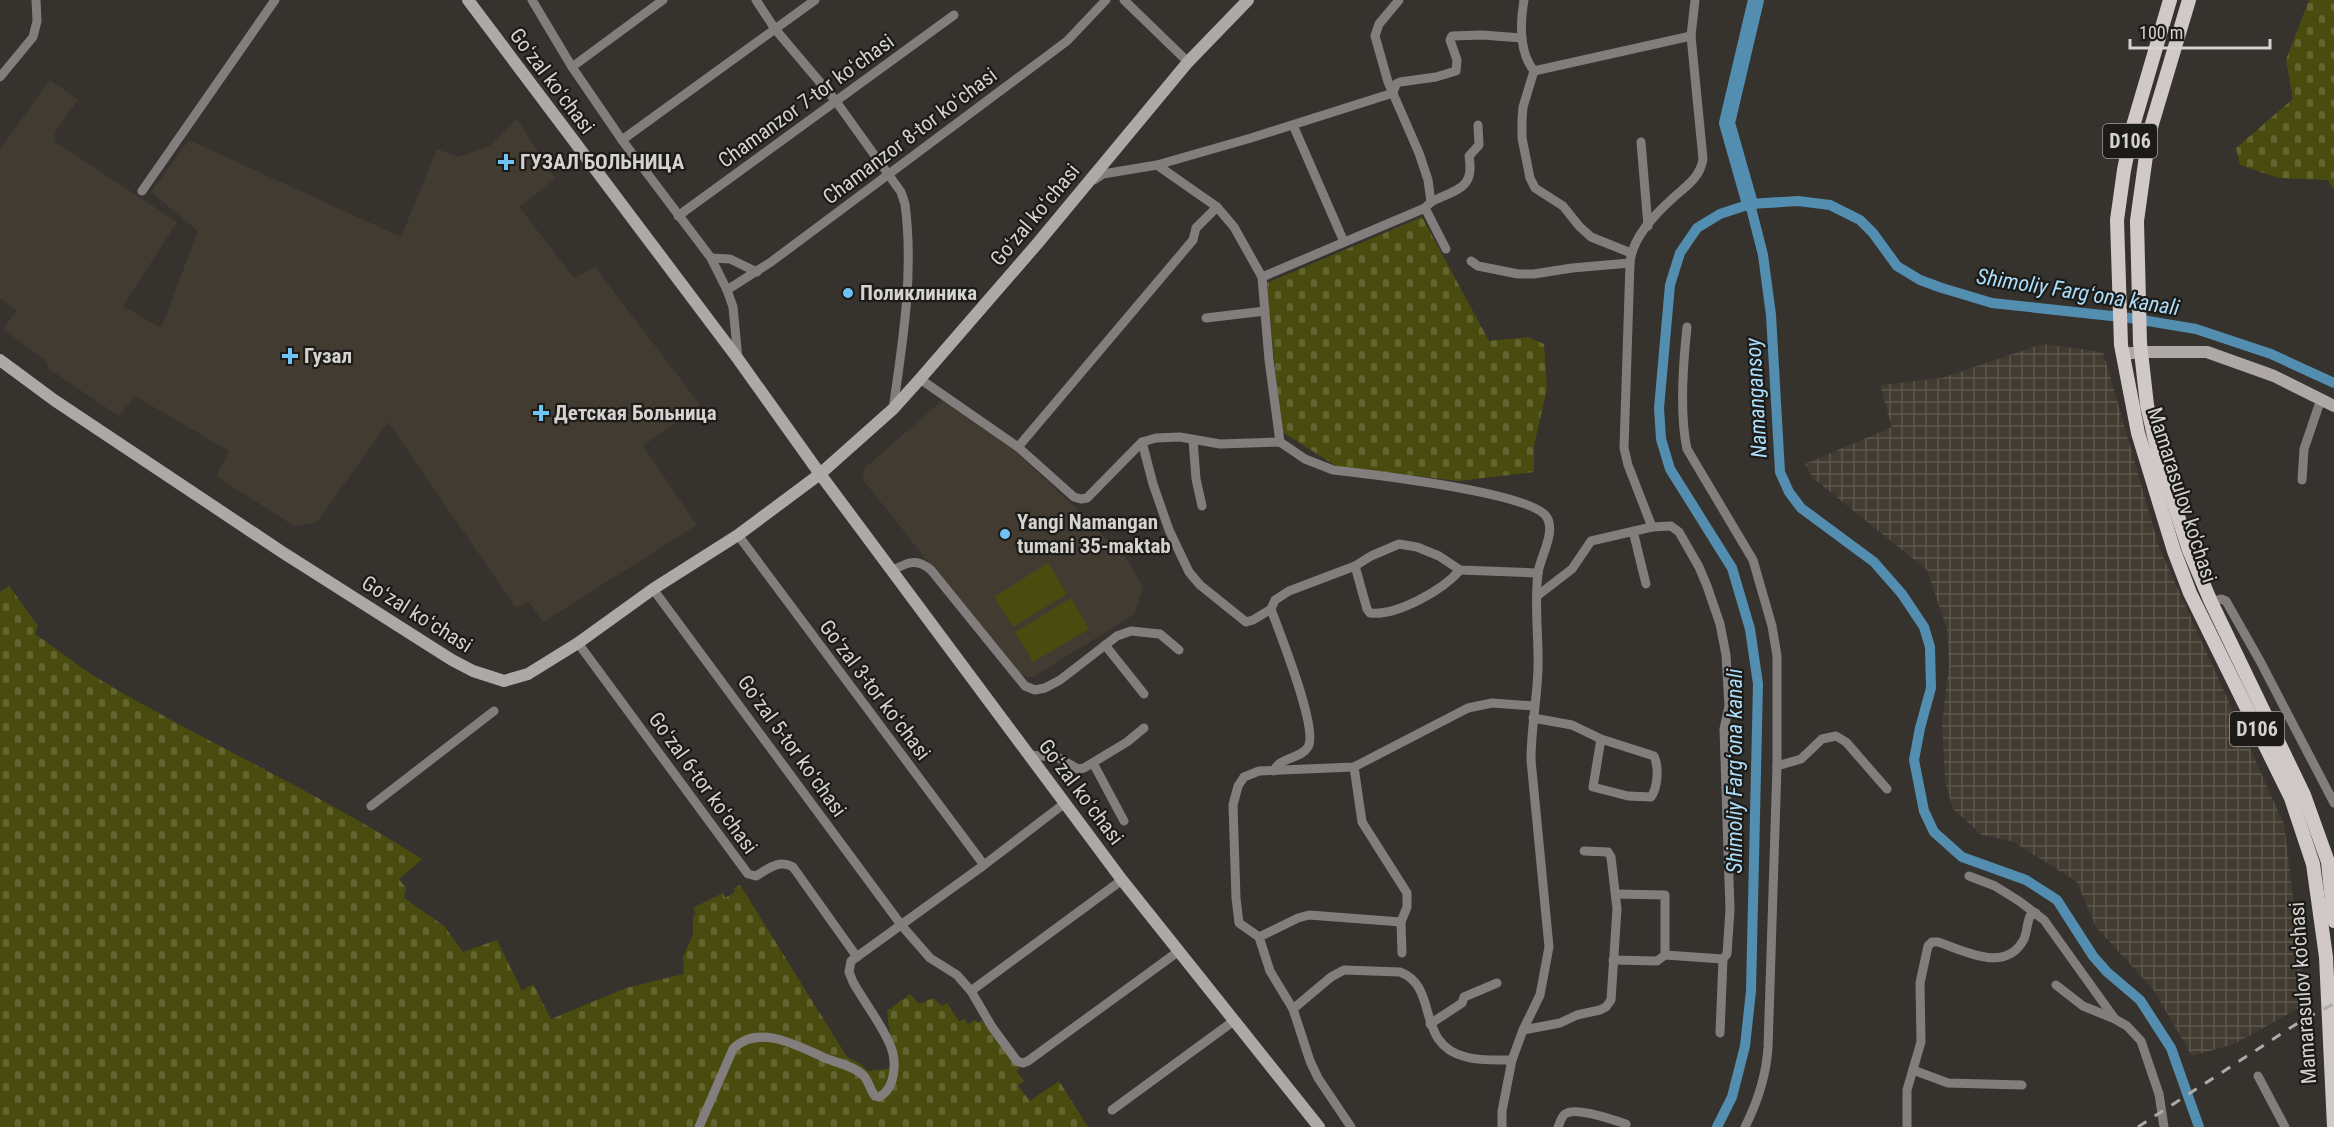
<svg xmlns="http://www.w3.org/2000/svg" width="2334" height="1127" font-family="'Roboto Condensed',sans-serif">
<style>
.built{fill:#423b31}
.industrial{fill:url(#industrial-grid)}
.cemetery{fill:url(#cemetery-stones)}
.garden{fill:#4a4c0f}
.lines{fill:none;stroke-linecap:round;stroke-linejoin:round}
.canal{stroke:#538eb1;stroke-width:10}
.river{stroke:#538eb1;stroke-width:16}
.street{stroke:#827e7d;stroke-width:9}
.secondary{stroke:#aea9a7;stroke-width:12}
.primary{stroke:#d0c9c7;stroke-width:14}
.rail{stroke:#aeaca9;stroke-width:3;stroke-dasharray:10 10;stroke-linecap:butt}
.poi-dot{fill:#6fc2f4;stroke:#1c1b18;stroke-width:2}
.labels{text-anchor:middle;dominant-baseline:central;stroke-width:4.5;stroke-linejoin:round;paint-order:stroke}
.shield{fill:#1c1b18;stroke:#9e9c99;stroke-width:1.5}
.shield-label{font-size:20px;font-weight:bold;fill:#d5d3d0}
.street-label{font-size:21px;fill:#d5d3d0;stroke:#1c1b18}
.poi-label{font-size:21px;font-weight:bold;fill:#d5d3d0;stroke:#1c1b18;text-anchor:start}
.water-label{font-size:22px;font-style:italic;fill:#acdefc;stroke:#1c1b18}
</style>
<defs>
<pattern id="industrial-grid" width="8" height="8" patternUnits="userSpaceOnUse" patternTransform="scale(1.5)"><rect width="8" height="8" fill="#423b31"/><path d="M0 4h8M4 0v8" fill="none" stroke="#5c564e"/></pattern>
<pattern id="cemetery-stones" width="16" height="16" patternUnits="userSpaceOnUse" patternTransform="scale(1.5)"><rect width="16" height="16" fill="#4a4c0f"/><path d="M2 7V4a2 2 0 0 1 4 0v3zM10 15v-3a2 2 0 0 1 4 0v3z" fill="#636531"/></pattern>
</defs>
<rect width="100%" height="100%" fill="#36332e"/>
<g class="built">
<path d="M50 80 78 100 55 132 54 141 177 222 123 306 161 328 198 231 151 192 189 140 401 237 437 149 458 157 490 146 517 119 555 179 519 207 574 278 595 267 700 405 643 446 697 525 543 622 529 602 516 608 388 422 317 522 294 526 216 476 229 451 135 396 119 416 49 369 46 361 3 329 17 311 0 298V149Z"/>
<path d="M944 399 993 431 1076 508 1128 561 1143 587 1135 614 1033 677 1019 676 864 481 863 471 867 466Z"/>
</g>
<path class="industrial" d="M2042 344 2103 352 2159 547 2284 824 2306 1004 2234 1044 2192 1056 2153 989 2096 927 2077 882 2014 842 1982 835 1953 809 1945 782 1942 722 1949 665 1947 629 1927 570 1813 478 1805 464 1892 427 1880 385 1942 378Z"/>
<g class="cemetery">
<path d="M2309 0H2334V190L2328 180 2279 178 2240 165 2236 148 2293 99 2286 60Z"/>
<path d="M1422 217 1489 341 1528 337 1544 344 1547 389 1534 445V472L1458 481 1336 466 1281 431 1267 283Z"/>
<path d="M9 586 38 626 35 634C57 649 79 667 102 681 207 743 319 793 422 859L399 879 406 888 404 898 444 926 463 952 497 940 522 991 533 984 551 1019 626 988 684 974 683 957 693 935V916L696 914 693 908 723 893 725 898 735 892 734 888 740 885 847 1057 859 1063 868 1071 894 1068 887 1011 910 994 919 1004 933 998 942 1006 947 1003 959 1021 965 1019 968 1024 975 1020 978 1023 982 1020 1020 1068 1016 1071 1024 1081 1018 1086 1030 1101 1059 1081 1088 1127H0V592Z"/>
</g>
<g class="garden">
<path d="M1048 563 1067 594 1013 627 994 597Z"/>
<path d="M1071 598 1089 629 1033 662 1015 632Z"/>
</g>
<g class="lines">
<g class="canal">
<path d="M1750 204 1763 255 1771 315 1780 472 1789 492 1801 508 1874 562 1902 594 1924 627 1930 647 1931 688 1920 728 1914 760 1924 811 1934 832 1962 857 2026 880 2057 900 2093 956 2107 972 2140 1000 2171 1048 2199 1127"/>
<path d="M1717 1127 1732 1097 1745 1046 1751 991 1758 684 1750 629 1732 568 1670 469 1661 439 1659 408 1670 285 1680 253 1697 228 1720 214 1750 204 1798 201 1830 205 1860 220 1873 233 1897 266 1920 280 1942 288 1992 303 2130 318 2196 329 2271 354 2334 383"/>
</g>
<path class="river" d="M1750 204 1727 123 1756 0"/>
<g class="street">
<path d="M532 0 572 67 622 140 711 258 727 290 733 307 738 359"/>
<path d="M756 0 775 29 835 100 901 192 905 204C914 272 903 341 893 409"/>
<path d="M1124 0 1188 62"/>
<path d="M1524 0C1520 23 1519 52 1534 71L1523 107 1522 120V138L1530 178 1535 188 1563 206 1579 226 1591 237 1631 253"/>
<path d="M572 67 663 0"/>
<path d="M1534 71 1691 36 1695 0"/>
<path d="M0 77 33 37 37 21 36 0"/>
<path d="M1393 93 1396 84 1400 82 1436 77 1456 71 1457 60 1450 40 1452 36 1482 35 1522 38"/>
<path d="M1293 125 1344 242"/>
<path d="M622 140 815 0"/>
<path d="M1641 142 1648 226"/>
<path d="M1157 165 1217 207 1234 227 1262 277 1269 360 1280 442"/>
<path d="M1094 180 1103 174 1157 165 1251 138 1393 93"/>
<path d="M142 191 275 0"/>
<path d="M1431 202C1457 189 1475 189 1469 156L1479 145 1478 125"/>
<path d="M1425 208 1446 249"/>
<path d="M678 216 954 15"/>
<path d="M711 258 730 259 757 272"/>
<path d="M1471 261 1478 266 1518 274H1534L1572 268 1630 263"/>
<path d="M1262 277 1425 208 1431 202 1428 180 1419 153 1388 82 1375 36 1379 24 1399 0"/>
<path d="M727 290 771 262 1043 59 1067 41 1106 0"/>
<path d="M1206 318 1265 311"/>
<path d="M1687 327C1683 364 1679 413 1687 449L1753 560 1772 626 1777 656V766L1768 1048C1766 1077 1758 1101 1745 1127"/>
<path d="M920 379 1018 447 1074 497 1081 499 1087 498 1142 442 1156 438 1180 437 1220 444 1280 442 1305 459 1333 470C1369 474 1527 492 1546 516 1557 531 1540 557 1538 573 1534 605 1539 638 1538 669 1537 700 1531 729 1531 760L1549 947 1540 995 1523 1030 1512 1060 1502 1111V1127"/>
<path d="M1193 440 1196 479 1202 506"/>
<path d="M1142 442 1153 484 1169 530 1189 572 1200 585 1246 622 1253 620 1271 609"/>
<path d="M1018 447 1193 240 1196 228 1217 207"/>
<path d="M2302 480 2304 449 2321 399"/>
<path d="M1652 527 1671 526 1679 532 1699 567 1707 586 1720 624 1726 655 1729 706 1724 729 1730 910 1727 954 1723 959 1720 1033"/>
<path d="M1633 531 1646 584"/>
<path d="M738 535 984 865"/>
<path d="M1355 566 1367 609 1370 613C1397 616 1443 590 1460 570"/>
<path d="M892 571C907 562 917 558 931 570L1025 686 1035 690 1045 688 1060 680 1117 636 1131 631 1160 634 1179 650"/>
<path d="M653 589 902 926 930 958 957 975 971 991 992 1027 1017 1061 1023 1063 1028 1061 1179 951"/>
<path d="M1537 596 1572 569 1591 541 1652 527 1628 465 1624 448 1630 263C1632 238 1654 215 1673 198 1686 186 1700 178 1703 159L1691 36"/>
<path d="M2211 602 2221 599 2226 601 2260 661 2334 803"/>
<path d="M578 643 748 874 756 876C768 869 779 859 793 867L857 957"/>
<path d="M1105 645 1144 694"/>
<path d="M1533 718 1572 725 1601 739 1593 787 1628 796 1651 797C1658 787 1659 767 1654 756L1601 739"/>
<path d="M1028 755 1057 757 1078 769 1084 768 1127 742 1144 728"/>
<path d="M1093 763 1124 821"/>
<path d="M1777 766 1801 759 1822 739 1836 736 1846 742 1887 789"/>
<path d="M1354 767 1362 822 1407 893V907L1401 922 1402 953"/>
<path d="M1274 771C1279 757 1301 759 1308 747 1319 729 1279 632 1271 609L1275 600 1289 591 1355 566 1371 556 1399 544 1417 547 1439 556 1460 570 1538 573"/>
<path d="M371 806 494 711"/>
<path d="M1969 876 1995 886 2019 901 2044 920 2115 1019 2127 1026 2141 1041 2159 1094 2164 1127"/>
<path d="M1616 894 1665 895V955"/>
<path d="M1259 937 1298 918 1309 915 1401 922"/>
<path d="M1613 960 1657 961 1665 955 1723 959"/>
<path d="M2056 985 2083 1006 2115 1019"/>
<path d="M971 991 1122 880"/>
<path d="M1293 1009 1331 977 1344 970 1400 972C1440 987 1414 1044 1466 1057 1481 1061 1497 1060 1512 1060"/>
<path d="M1430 1024 1462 1003 1464 997 1497 983"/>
<path d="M1523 1030 1560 1023 1577 1015 1600 1010 1606 1007 1611 1000 1617 909 1611 857 1608 852 1584 851"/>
<path d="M1913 1070 1948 1083 2022 1085"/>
<path d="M2258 1076 2285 1127"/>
<path d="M1112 1110 1235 1020"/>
<path d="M699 1127 733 1049C758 1023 798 1046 825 1058 837 1063 854 1066 863 1075 869 1081 870 1090 875 1096L879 1097C895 1089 897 1063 891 1047 883 1026 864 1002 853 982L849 972 851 961 984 865 1065 803"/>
<path d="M1351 1127 1318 1078 1310 1061 1293 1009 1270 971 1259 937 1239 923 1236 898 1233 805 1238 786 1244 777 1259 771 1354 767 1468 708 1492 703 1534 706"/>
<path d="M1558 1127C1560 1123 1561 1117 1565 1114 1575 1106 1613 1120 1626 1124"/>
<path d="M1907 1127V1090L1921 1042 1920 983 1928 946 1932 942H1938C1965 951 2006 974 2024 939 2027 932 2027 923 2030 916L2036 913"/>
</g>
<g class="secondary">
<path d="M468 0 738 359 820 474 1122 880 1319 1127"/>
<path d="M2123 354 2141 352H2207L2274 376 2334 406"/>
<path d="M0 360 54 400 282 552 452 660 473 671 504 681 528 674 578 643 653 589 738 535 820 474 893 409 920 379 1037 244 1188 62 1248 0"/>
</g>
<g class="primary">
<path d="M2170 0 2133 126 2124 170 2117 220 2121 345 2138 433 2174 551 2190 593 2291 798 2313 864 2326 957 2334 1127"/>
<path d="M2189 0 2149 134 2137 221 2140 343 2147 405 2159 458 2189 550 2211 602 2304 795 2328 862 2334 921"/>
</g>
<path class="rail" d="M2138 1127 2304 1019 2334 1004"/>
</g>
<g class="poi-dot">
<path d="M503 153h6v6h6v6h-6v6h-6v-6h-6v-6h6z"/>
<circle cx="848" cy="293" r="6"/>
<path d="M287 347h6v6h6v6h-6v6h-6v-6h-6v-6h6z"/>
<path d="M538 404h6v6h6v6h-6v6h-6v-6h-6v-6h6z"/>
<circle cx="1005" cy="534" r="6"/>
</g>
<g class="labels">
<g class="shield">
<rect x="2103" y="124" width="54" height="34" rx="4.5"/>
<rect x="2230" y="712" width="54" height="34" rx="4.5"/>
</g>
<g class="shield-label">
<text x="2130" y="141">D106</text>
<text x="2257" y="729">D106</text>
</g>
<g class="street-label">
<text transform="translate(552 81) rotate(53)">Goʻzal koʻchasi</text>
<text transform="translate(806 101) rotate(-36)">Chamanzor 7-tor koʻchasi</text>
<text transform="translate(910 136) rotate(-37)">Chamanzor 8-tor koʻchasi</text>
<text transform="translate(1035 215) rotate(-50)">Goʻzal koʻchasi</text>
<text transform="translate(2182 495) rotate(72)">Mamarasulov ko'chasi</text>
<text transform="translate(417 614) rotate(32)">Goʻzal koʻchasi</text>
<text transform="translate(875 690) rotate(53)">Goʻzal 3-tor koʻchasi</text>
<text transform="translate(792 746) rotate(54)">Goʻzal 5-tor koʻchasi</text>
<text transform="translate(703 783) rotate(54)">Goʻzal 6-tor koʻchasi</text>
<text transform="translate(1081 792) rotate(53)">Goʻzal koʻchasi</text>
<text transform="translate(2303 993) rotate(-94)">Mamarasulov ko'chasi</text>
</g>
<g class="poi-label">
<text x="520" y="162">ГУЗАЛ БОЛЬНИЦА</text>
<text x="860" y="293">Поликлиника</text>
<text x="304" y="356">Гузал</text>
<text x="554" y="413">Детская Больница</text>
<text x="1017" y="522">Yangi Namangan<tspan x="1017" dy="24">tumani 35-maktab</tspan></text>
</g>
<g class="water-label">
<text transform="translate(2078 292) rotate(9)">Shimoliy Fargʻona kanali</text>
<text transform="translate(1756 398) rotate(-93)">Namangansoy</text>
<text transform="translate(1734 771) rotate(-90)">Shimoliy Fargʻona kanali</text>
</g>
</g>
<path d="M2130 39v9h140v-9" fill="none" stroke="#d5d3d0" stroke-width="3"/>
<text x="2139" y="39" font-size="18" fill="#d5d3d0" stroke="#1c1b18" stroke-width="4.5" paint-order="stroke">100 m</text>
</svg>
